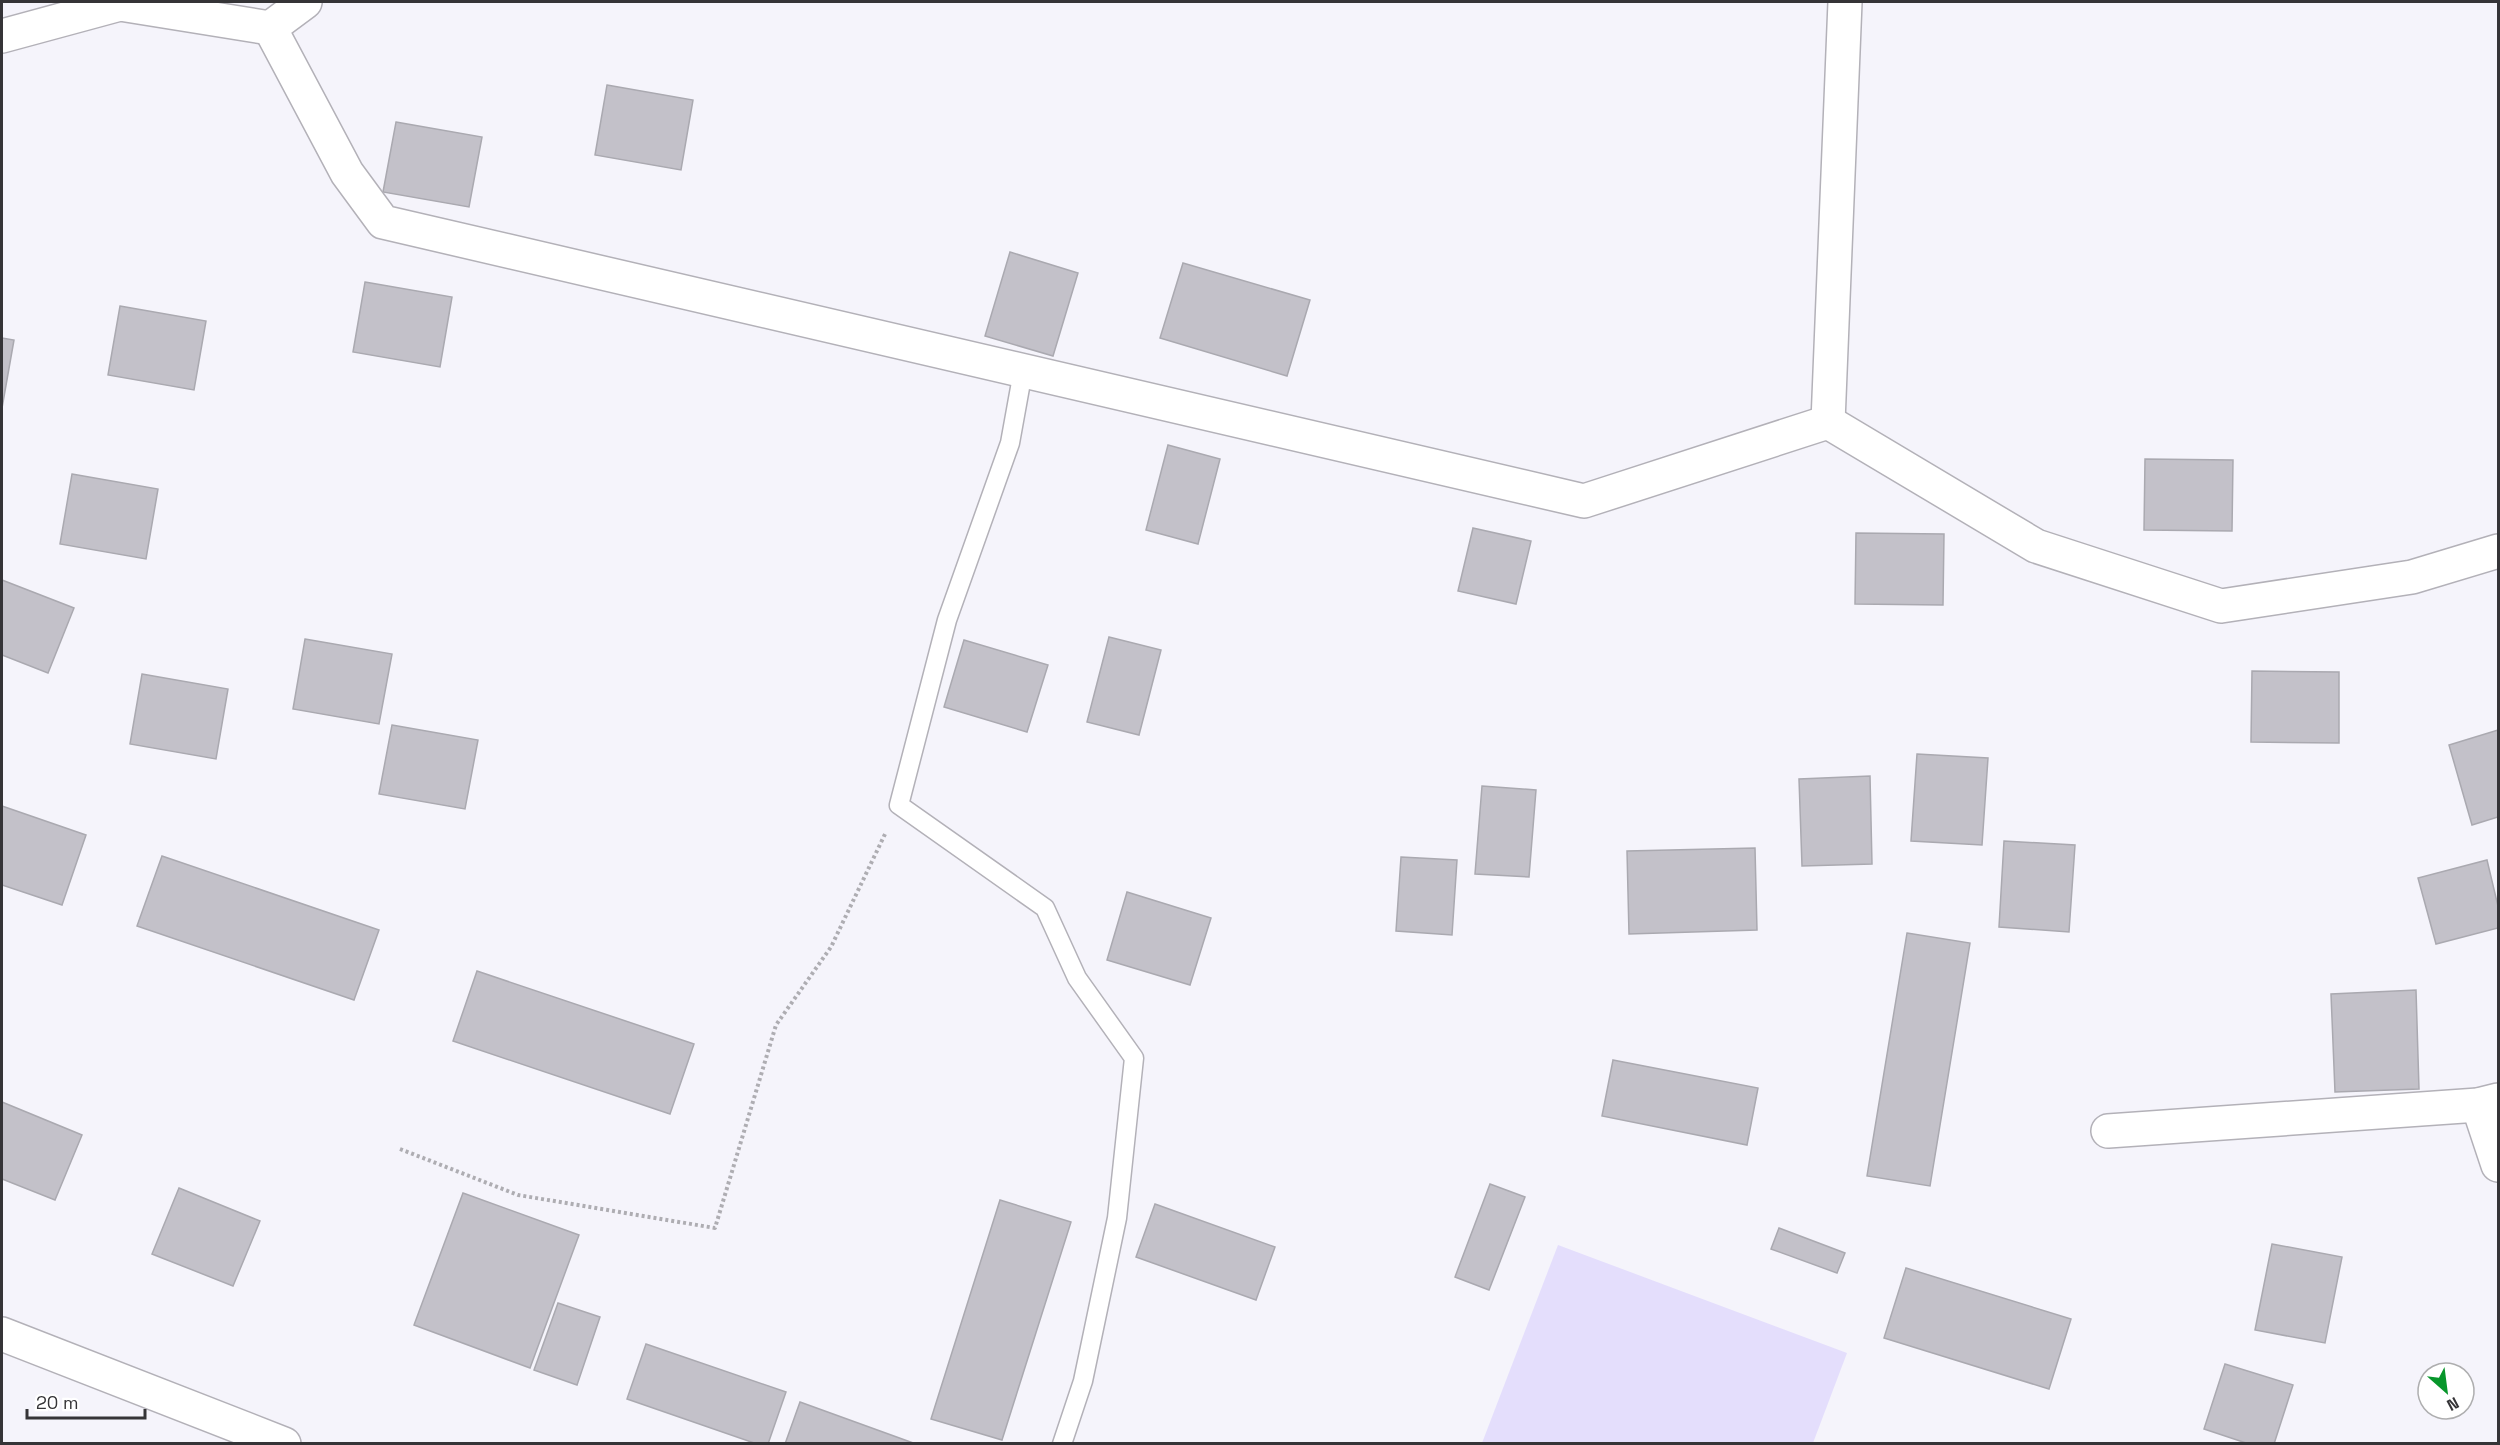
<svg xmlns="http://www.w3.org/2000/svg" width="2500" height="1445" font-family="'Space Grotesk',sans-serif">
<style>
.green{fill:#e4defc}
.building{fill:#c3c1c9;stroke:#aaa9b0;stroke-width:1.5}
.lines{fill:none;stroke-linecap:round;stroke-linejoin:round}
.lane-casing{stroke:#b3b1b8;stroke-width:21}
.street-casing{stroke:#b3b1b8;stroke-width:36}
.secondary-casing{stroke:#b3b1b8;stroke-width:36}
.path{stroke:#aeadb2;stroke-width:4;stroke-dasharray:3 3;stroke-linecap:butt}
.lane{stroke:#fff;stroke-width:18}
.street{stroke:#fff;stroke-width:33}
.secondary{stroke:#fff;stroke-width:33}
</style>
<rect width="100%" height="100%" fill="#f5f4fb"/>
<path class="green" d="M1558 1245 1847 1353 1813 1443H1482Z"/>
<g class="building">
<path d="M607 85 693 100 681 170 595 155Z"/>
<path d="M396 122 482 137 469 207 383 192Z"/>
<path d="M1010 252 1078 273 1053 356 985 336Z"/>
<path d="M1183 263 1310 300 1287 376 1160 338Z"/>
<path d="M365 282 452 297 440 367 353 352Z"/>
<path d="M120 306 206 321 194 390 108 375Z"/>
<path d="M2 338 14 340 2 408Z"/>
<path d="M1168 445 1220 459 1198 544 1146 530Z"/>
<path d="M2145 459 2233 460 2232 531 2144 530Z"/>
<path d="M72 474 158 489 146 559 60 544Z"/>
<path d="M1473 528 1531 541 1516 604 1458 591Z"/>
<path d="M1856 533 1944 534 1943 605 1855 604Z"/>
<path d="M2 580 74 608 48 673 2 655Z"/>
<path d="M1109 637 1161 650 1139 735 1087 722Z"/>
<path d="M305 639 392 654 379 724 293 709Z"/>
<path d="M964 640 1048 665 1027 732 944 707Z"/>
<path d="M2252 671 2339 672V743L2251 742Z"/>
<path d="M142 674 228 689 216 759 130 744Z"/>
<path d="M392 725 478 740 465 809 379 794Z"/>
<path d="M2498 730V817L2472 825 2449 745Z"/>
<path d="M1917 754 1988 758 1982 845 1911 841Z"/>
<path d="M1870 776 1872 864 1802 866 1799 779Z"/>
<path d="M1482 786 1536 790 1529 877 1475 874Z"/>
<path d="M2 806 86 835 62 905 2 885Z"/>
<path d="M2004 841 2075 845 2069 932 1999 927Z"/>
<path d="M1755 848 1757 930 1629 934 1627 851Z"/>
<path d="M162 856 379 930 354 1000 137 926Z"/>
<path d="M1401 857 1457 860 1452 935 1396 931Z"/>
<path d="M2487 860 2498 906V928L2436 944 2418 878Z"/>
<path d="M1127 892 1211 918 1190 985 1107 960Z"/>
<path d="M1907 933 1970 943 1930 1186 1867 1176Z"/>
<path d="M477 971 694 1044 670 1114 453 1041Z"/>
<path d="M2416 990 2419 1089 2335 1092 2331 994Z"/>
<path d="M1613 1060 1758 1088 1747 1145 1602 1116Z"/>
<path d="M2 1102 82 1135 55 1200 2 1179Z"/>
<path d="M1490 1184 1525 1197 1489 1290 1455 1277Z"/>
<path d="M179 1188 260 1221 233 1286 152 1254Z"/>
<path d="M463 1193 579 1235 530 1368 414 1325Z"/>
<path d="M1000 1200 1071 1222 1002 1440 931 1419Z"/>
<path d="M1155 1204 1275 1247 1256 1300 1136 1257Z"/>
<path d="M1779 1228 1845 1253 1837 1273 1771 1249Z"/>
<path d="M2272 1244 2342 1257 2325 1343 2255 1330Z"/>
<path d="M1906 1268 2071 1319 2049 1389 1884 1338Z"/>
<path d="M558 1303 600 1317 577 1385 534 1370Z"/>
<path d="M646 1344 786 1392 768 1444H757L627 1399Z"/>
<path d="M2225 1364 2293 1385 2274 1444H2249L2204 1429Z"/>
<path d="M800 1402 916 1444H785Z"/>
</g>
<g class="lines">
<defs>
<path id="lane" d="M1023 371 1010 443 947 620 899 805 1045 908 1077 978 1134 1058 1117 1218 1083 1381 1062 1444"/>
<g id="street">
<path d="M270 28 347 173 383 222 1584 501 1828 422 2036 546 2221 606 2412 577 2498 551"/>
<path d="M270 28 305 2"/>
<path d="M2 36 120 4 270 28"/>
<path d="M1828 422 1845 2"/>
<path d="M2478 1105 2498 1165"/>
<path d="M2108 1131 2478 1105 2498 1100"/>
</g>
<path id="secondary" d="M2 1334 284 1444"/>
</defs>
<use href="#lane" class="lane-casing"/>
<use href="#street" class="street-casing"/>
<use href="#secondary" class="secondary-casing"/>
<path class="path" d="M400 1149 518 1195 715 1228 776 1025 831 947 886 832"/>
<use href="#lane" class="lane"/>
<use href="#street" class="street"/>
<use href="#secondary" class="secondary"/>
</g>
<rect width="2500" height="1445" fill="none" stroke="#353437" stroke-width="6"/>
<g transform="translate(2446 1391) rotate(152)"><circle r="28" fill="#ffffff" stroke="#aeaeaf" stroke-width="1.5"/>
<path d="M0-4.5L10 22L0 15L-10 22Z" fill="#07962b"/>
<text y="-9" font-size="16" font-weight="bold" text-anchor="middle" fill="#353437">N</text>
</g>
<path d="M27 1409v9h118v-9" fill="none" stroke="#353437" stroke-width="3"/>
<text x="36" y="1409" font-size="18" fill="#353437" stroke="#ffffff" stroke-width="4.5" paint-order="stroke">20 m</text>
</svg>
